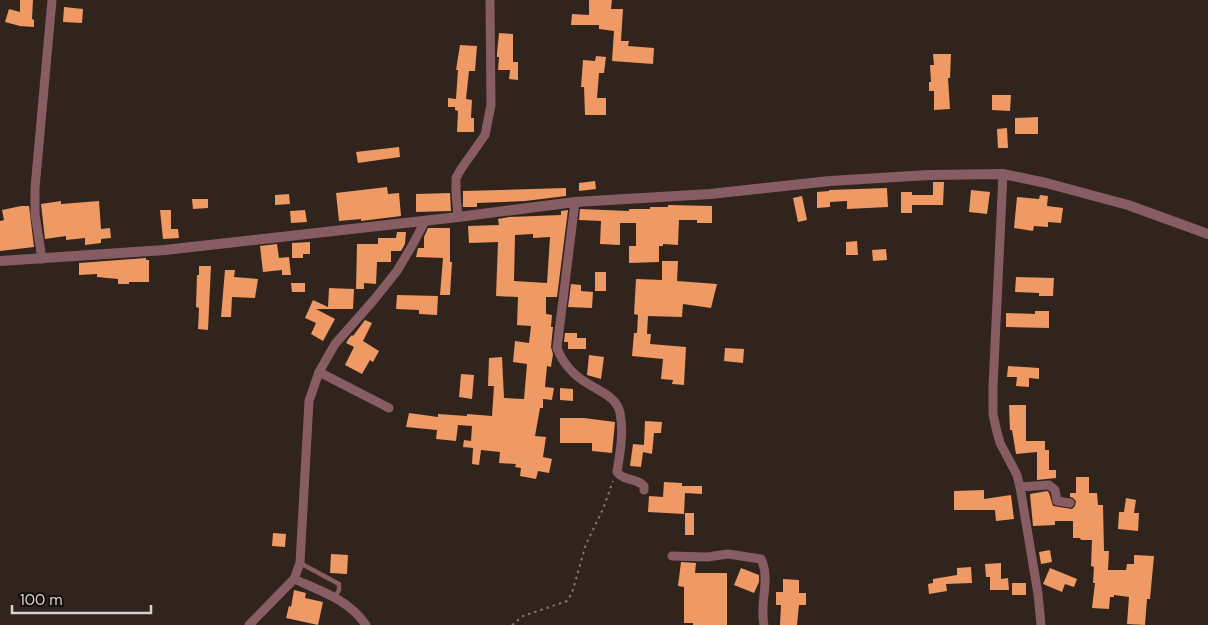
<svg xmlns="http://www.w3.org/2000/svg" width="1208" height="625" font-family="'DM Sans',sans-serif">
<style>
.building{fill:#ef9965;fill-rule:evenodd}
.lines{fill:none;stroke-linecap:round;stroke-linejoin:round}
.path{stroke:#827670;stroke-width:2;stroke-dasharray:2.5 4;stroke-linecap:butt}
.service{stroke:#875d63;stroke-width:4.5}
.minor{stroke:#875d63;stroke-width:9}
.tertiary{stroke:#875d63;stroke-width:10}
</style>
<rect width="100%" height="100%" fill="#31241c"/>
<g class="building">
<path d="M20 0H33L32 19 34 20V27L20 26 5 22 9 9 20 12Z"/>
<path d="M589 0H612L611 9H623L621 41H629L628 46 654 48 653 64 612 61 614 31 599 29V25H571L572 14 589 15Z"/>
<path d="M64 7 83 9 82 23 63 22Z"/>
<path d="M499 33 513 34V62H518V80L509 79 510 70H498L499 57H497V54Z"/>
<path d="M460 45 477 46 475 71H469L466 99 472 100 471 118H474V132H457L458 111 455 110V107H448V98L456 99 458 70H456Z"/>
<path d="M933 54H951L950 78H948L950 109 934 110V91H929V82H931L930 65H934Z"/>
<path d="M596 56 606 57 604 73H599L597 98H606V115H585L584 87H581L583 60 595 61Z"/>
<path d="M992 95H1011L1010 111 992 110Z"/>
<path d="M1038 117V134H1015V118Z"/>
<path d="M1007 128 1008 148H998L997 129Z"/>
<path d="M399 147 400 157 358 163 356 152Z"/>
<path d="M595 181 596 189 579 191V183Z"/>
<path d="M933 182H944L943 205H912V213H901V192H912V195H933Z"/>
<path d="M387 187 388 194 399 193 401 216 361 221V219L339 221 336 193Z"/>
<path d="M566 188V196L525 201 477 203V207H463V191Z"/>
<path d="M887 188 888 207 847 209V201L830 202V207L817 208V192L829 191V190Z"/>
<path d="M971 190 990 192 987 214 969 212Z"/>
<path d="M450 193 451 211 416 212V194Z"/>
<path d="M289 194 290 204 275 205V195Z"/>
<path d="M1040 195 1048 196 1047 206 1063 208 1061 223 1048 222V227L1034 226 1033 231 1014 228 1017 197 1039 199Z"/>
<path d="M802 196 807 220 798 222 793 198Z"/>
<path d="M192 199H208V208L193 209Z"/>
<path d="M61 201V204L99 201 101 229 110 228 111 238 101 239V243L85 245V238L66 240V236L45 239 41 204Z"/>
<path d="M668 205 712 206V223H697V220H679L678 245 663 244V246H659V262L629 263V246H636V223H620V245L600 244 601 221 579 220 580 209 629 211V209H650V207H668Z"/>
<path d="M21 206H29L34 247 0 251V221L4 220 2 210Z"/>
<path d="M160 210H171V229H178L179 238 163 239Z"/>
<path d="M305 210 307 222 291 223 290 211Z"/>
<path d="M568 210 557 297H546V314L552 315 551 327H553L551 347 553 354 551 367 547 366 545 387 554 388 552 400 543 399V408H540L535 436 546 437 543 457 552 459 549 473 538 471 536 479 520 476 521 468 515 467 516 464 499 463 500 452 481 450 479 465 472 464 473 448 463 447 464 440 471 441 472 426 458 425 456 441 436 439 437 430 406 427 409 413 438 417V414L467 416V414L492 416 494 386H488L489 358 502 357 504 398 524 399 527 364 513 362 515 341 529 343 531 326 517 325 518 297 496 296 498 242 469 243 468 226 499 225 498 219 509 217 561 215V211ZM533 234V238L550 237 547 283 514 281 515 235Z"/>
<path d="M428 228H450V262H452L450 295H440L443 258 416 257 418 248H424V237Z"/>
<path d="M397 232H406L405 244 401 251H391V262H377L376 284 364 283V289H356L357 244H378V238H396Z"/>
<path d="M857 241 858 255H846V242Z"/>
<path d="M310 242V254H303V258H292V243Z"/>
<path d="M277 244 279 258 289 257 291 275H282V270L263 272 260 246Z"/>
<path d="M886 249 887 260 873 261 872 250Z"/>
<path d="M146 258V260H149V282H129V284H118V279L97 277V274L79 275V263Z"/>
<path d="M662 261H678L677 281 717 284 711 308 683 304 682 317 648 316 647 334H651L650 344 686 347 684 385 672 384 673 380 661 379 663 359 632 356 634 333H637L638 315 634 314 636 279 662 280Z"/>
<path d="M199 266H211L208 330 198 329 199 308 196 307 197 275H199Z"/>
<path d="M225 270H235L234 277 258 279 255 298 232 297 231 317H221Z"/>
<rect x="595" y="272" width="11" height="19"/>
<path d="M1016 277 1054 278 1053 296H1039V293L1015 292Z"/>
<path d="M291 283H305V292H292Z"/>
<path d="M571 284 581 285V291L593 292 592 308 568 307Z"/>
<path d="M329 288 354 289 353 309H316L335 319 323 341 311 334 316 323 305 318 313 300 328 307Z"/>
<path d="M397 295 438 296 437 315 419 314V310L396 309Z"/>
<path d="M1035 311H1049V328L1006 327V313L1035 314Z"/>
<path d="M365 320 372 323 363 341 379 351 373 362 370 360 362 374 345 365 354 347 346 343 349 338 352 335 353 336Z"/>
<path d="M565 333H577V338H586V349H568V342H564Z"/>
<path d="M725 348 744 349 743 363 724 361Z"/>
<path d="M589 355 604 357 601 379 587 375Z"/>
<path d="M1008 366 1039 368V379L1029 378V387L1016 386 1017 377H1007Z"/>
<path d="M461 374 474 375 472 399 459 397Z"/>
<path d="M560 388 573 389V401L560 400Z"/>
<path d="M1009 405H1026V441H1045V450H1049V470H1056V478L1037 480V452L1016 454 1012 430H1010Z"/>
<path d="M560 418H584L615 422 612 453 592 451V443H560Z"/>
<path d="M645 421 662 422 661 433H654L652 454 643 452 641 467 630 466 633 444 644 445Z"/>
<path d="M1076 477H1089V493H1097L1098 505H1103L1104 551H1109L1108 570H1126L1127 564H1134V555L1154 556 1150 599H1147L1145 625 1127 624 1129 597 1114 595V597H1110L1109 609 1092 608 1095 583H1093L1094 567 1091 566 1092 540H1081L1080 538H1073V521H1055V525L1033 526 1030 494 1047 491 1049 493 1053 506 1072 509 1075 506 1076 501 1073 498 1070 497V493H1076Z"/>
<path d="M664 482 682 483V486H702V494L685 493 684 514 648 512 649 496 663 497Z"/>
<path d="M984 490V499L1011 495 1014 519 996 521 995 510H954V491Z"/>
<path d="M1126 498 1136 500 1134 513H1139L1138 531 1118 529 1119 512H1124Z"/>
<rect x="685" y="513" width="9" height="22"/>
<path d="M273 533 286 534 285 547 272 546Z"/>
<path d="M1050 550 1052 562 1041 564 1039 552Z"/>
<path d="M331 554 348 555 347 574 330 573Z"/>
<path d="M681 562 696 563 695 573H727V625H693V623H684V587L678 586Z"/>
<path d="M1001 563V579L1008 578 1009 590H990V577H986L985 564Z"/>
<path d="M971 567 972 583 946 584 947 591 929 594 928 584 933 583V579L957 575V568Z"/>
<path d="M741 568 759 575V582L754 593 734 585Z"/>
<path d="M1050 568 1077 579 1074 587 1065 584 1062 592 1043 584Z"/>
<path d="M783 579 799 580V593H806V605H799L797 625H780L781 605H776V592H783Z"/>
<rect x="1012" y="583" width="14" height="12"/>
<path d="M294 590 306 593 305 598 323 602 318 625 286 618 289 606 291 607Z"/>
</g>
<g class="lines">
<path class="path" d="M512 625 523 616 567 601 572 593 586 544 603 509 613 481"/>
<path class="service" d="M300 563 339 584V590L335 597"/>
<g class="minor">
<path d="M1003 174 993 387V414L996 428 1000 443 1017 475 1020 487 1038 594 1041 625"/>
<path d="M575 202 557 348C562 362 574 376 587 383 599 391 617 397 620 413 624 432 620 453 617 472 624 482 636 477 644 486V490"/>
<path d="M458 217 456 193V178L461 169 485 135 491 105 490 0"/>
<path d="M42 259 35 214V188L52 0"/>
<path d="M319 372 389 408"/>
<path d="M1020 487 1049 485 1055 490 1057 501 1070 503"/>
<path d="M672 556 707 557 728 554 761 559C771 580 759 602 764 625"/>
<path d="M294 579C321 591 349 600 366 625"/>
<path d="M249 625 294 579 300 563 309 401 319 372 335 344 373 301 397 271 413 244 425 221"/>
</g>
<path class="tertiary" d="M0 261 165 250 458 217 575 202 710 194 830 181 929 175 1003 174 1046 183 1128 205 1208 234"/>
</g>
<path d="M12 605v8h139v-8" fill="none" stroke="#dcd2cd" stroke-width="2.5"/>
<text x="20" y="605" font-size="15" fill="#dcd2cd" stroke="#150f0b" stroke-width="4" paint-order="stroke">100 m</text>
</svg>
